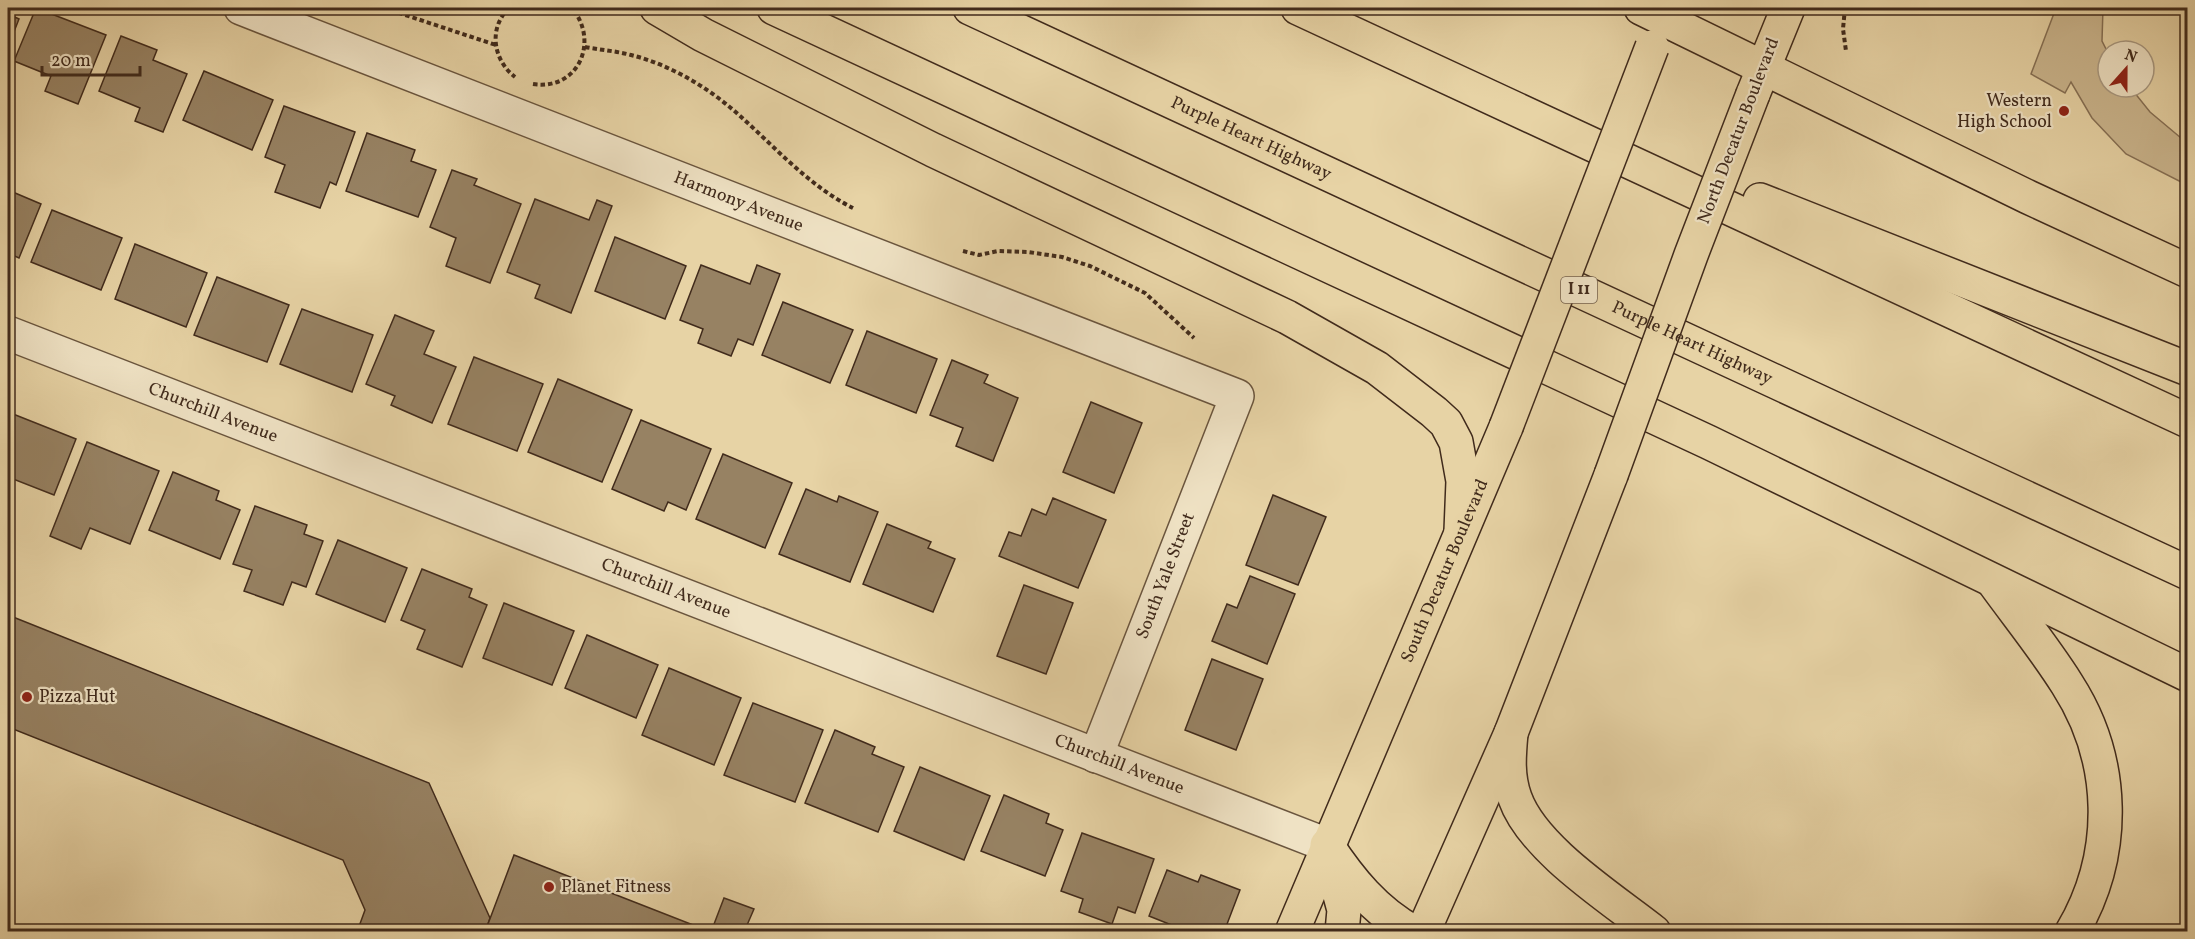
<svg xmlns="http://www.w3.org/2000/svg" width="2195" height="939" font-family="Vollkorn,serif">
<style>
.green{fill:#cbb68e;stroke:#867055;stroke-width:1.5}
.building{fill:#978263;stroke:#412b1c;stroke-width:1.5}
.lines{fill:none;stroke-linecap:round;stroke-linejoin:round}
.street-casing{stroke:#6a553e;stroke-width:36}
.primary-casing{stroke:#412b1c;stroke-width:36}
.highway-casing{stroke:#412b1c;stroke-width:36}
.path{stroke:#412b1c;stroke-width:4;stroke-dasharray:4.5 3;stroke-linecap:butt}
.street{stroke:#efe2c4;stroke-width:33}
.primary{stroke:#e7d3a5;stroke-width:33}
.highway{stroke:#e7d3a5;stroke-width:33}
.primary-bridge-casing{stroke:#412b1c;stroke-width:36;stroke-linecap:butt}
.primary-bridge{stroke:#e7d3a5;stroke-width:33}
.poi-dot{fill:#8f2418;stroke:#efe2c4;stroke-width:2}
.labels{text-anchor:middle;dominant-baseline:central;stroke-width:4.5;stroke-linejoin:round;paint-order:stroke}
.shield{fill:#efe2c4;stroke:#75624e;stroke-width:1.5}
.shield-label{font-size:16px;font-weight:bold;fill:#412b1c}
.poi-label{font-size:18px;fill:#412b1c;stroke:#efe2c4;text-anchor:start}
.street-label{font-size:18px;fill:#412b1c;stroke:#efe2c4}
</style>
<rect width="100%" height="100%" fill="#e7d3a5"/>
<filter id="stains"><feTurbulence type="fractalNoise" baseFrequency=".00333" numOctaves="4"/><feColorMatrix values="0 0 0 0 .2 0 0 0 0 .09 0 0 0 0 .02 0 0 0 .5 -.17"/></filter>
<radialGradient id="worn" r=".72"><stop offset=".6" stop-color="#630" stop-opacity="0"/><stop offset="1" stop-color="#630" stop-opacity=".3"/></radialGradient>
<path class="green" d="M2056 8H2103L2102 41 2108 53V87H2130L2150 112 2187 143V185L2126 154 2092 118 2071 82 2065 93 2031 74Z"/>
<g class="building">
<path d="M36 8 106 35 78 104 45 91 51 76 14 61Z"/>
<path d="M8 14 19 19 8 47Z"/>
<path d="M121 36 157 50 153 60 187 74 163 132 135 121 140 108 99 91Z"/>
<path d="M204 71 273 100 252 150 183 120Z"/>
<path d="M284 106 355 132 336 185 330 182 320 208 275 192 285 165 265 157Z"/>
<path d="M367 133 415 150 411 161 436 170 418 217 346 191Z"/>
<path d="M452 170 477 179 474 185 521 204 490 283 446 266 456 238 430 227Z"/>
<path d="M8 190 41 204 19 258 8 253Z"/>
<path d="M535 199 589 220 597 200 612 206 571 313 535 298 540 285 507 272Z"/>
<path d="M52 210 122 238 101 290 31 262Z"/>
<path d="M615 237 686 266 665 319 595 291Z"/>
<path d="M135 244 207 273 186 327 115 299Z"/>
<path d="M701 265 750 284 757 265 780 274 753 345 738 339 731 356 698 343 703 329 680 320Z"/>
<path d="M217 277 289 305 267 362 194 335Z"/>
<path d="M783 302 853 330 830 383 762 355Z"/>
<path d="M302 309 373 335 352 392 280 364Z"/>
<path d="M395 315 434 331 424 354 456 367 432 423 391 405 395 396 366 384Z"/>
<path d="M867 331 937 359 916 413 846 385Z"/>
<path d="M474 357 543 384 517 451 448 424Z"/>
<path d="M952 360 988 375 984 383 1018 398 993 461 956 446 963 428 930 415Z"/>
<path d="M558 379 632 410 602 482 528 452Z"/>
<path d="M1091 402 1142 423 1114 493 1063 472Z"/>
<path d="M8 412 76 439 54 495 8 477Z"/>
<path d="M641 420 711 449 686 510 668 502 664 511 612 489Z"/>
<path d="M87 442 159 471 130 544 90 528 81 549 50 536Z"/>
<path d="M723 454 792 483 765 548 696 519Z"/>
<path d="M173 472 219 491 216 500 240 510 220 559 149 530Z"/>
<path d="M806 489 837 502 839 496 878 512 850 582 779 554Z"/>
<path d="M1273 495 1326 517 1298 585 1246 565Z"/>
<path d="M1053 498 1106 520 1078 588 999 556 1009 532 1021 536 1032 509 1046 515Z"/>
<path d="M255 506 307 525 304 534 323 541 306 587 292 582 283 605 244 591 252 570 233 564Z"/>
<path d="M887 524 931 542 928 548 955 559 933 612 863 584Z"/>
<path d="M338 540 407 568 385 622 316 594Z"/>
<path d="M422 569 472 589 469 597 487 605 462 667 417 649 425 630 401 620Z"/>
<path d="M1250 576 1295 594 1267 664 1212 641 1227 604 1237 608Z"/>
<path d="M1024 585 1073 603 1046 674 997 656Z"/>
<path d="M504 603 574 631 552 685 483 658Z"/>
<path d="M8 615 429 783 490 918 485 932H357L365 910 343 860 8 727Z"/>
<path d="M587 635 658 665 636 718 565 688Z"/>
<path d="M1212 659 1263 679 1236 750 1185 730Z"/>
<path d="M669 668 741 698 714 765 642 735Z"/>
<path d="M753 703 823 730 795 802 724 775Z"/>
<path d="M835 730 875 747 872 754 904 767 878 832 805 803Z"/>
<path d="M920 767 990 796 964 860 894 831Z"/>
<path d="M1004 795 1049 814 1046 823 1063 830 1045 876 981 851Z"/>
<path d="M1082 833 1154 859 1135 913 1118 907 1112 924 1079 912 1083 899 1061 891Z"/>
<path d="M514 855 711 932H485Z"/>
<path d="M1167 870 1198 882 1201 875 1240 890 1224 932H1189L1149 916Z"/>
<path d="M724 898 754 909 744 932H711Z"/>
</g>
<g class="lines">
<defs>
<g id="street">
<path id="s1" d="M241 8 1237 396 1096 756"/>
<path id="s2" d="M8 333 1327 845"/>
</g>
<g id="primary">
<path d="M1753 94 1788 8"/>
<path d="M1327 845C1350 880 1376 912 1413 932"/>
<path d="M1331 862 1344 910 1342 932"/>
<path id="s3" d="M1292 932 1506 427"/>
<path d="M1423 932 1511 733 1611 475"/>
</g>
<g id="highway">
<path d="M657 8 703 35 933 150 1287 317 1377 368 1434 412 1446 423 1456 442 1463 481 1461 531"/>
<path d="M774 8 1708 442 2188 675"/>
<path id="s4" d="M970 8 2188 573"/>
<path d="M1298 8 2188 421"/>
<path d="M1641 8 2028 197 2188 271"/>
<path d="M1760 200 2188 369"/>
<path d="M1995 584C2019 617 2045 649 2067 684 2116 760 2118 854 2072 932"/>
<path d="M1511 733C1509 755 1507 776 1515 798 1533 849 1611 898 1654 932"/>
</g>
</defs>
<use href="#street" class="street-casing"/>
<use href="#primary" class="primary-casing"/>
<use href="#highway" class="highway-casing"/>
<g class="path">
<path d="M339 8 358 11 367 8"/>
<path d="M384 8 496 45"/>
<path d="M509 8C488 28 493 60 515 77"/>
<path d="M1845 8 1843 29 1846 51"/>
<path d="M585 47C601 50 616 51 631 55 671 65 709 88 739 115 775 147 809 186 853 208"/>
<path d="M533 84C578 91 600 42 572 8"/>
<path d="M963 251 979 255 998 251 1028 252 1062 257 1090 266 1145 293 1194 338"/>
</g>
<use href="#street" class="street"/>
<use href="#primary" class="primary"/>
<use href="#highway" class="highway"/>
<defs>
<g id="primary-bridge">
<path d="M1506 427 1652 47"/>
<path d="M1611 475 1691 255 1753 94"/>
</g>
</defs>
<use href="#primary-bridge" class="primary-bridge-casing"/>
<use href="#primary-bridge" class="primary-bridge"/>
</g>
<g class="poi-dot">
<circle cx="2064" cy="111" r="6"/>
<circle cx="27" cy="697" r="6"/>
<circle cx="549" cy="887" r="6"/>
</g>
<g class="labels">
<rect class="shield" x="1561" y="277" width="36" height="26" rx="4.5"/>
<g class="shield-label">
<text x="1579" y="290">I 11</text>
</g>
<g class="poi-label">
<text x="2052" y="101" text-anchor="end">Western<tspan x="2052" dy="21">High School</tspan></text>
<text x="39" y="697">Pizza Hut</text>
<text x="561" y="887">Planet Fitness</text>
</g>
<g class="street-label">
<text transform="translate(1739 131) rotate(-69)">North Decatur Boulevard</text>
<text stroke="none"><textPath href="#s4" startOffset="310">Purple Heart Highway</textPath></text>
<text stroke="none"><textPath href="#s1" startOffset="534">Harmony Avenue</textPath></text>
<text stroke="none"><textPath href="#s4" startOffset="796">Purple Heart Highway</textPath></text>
<text stroke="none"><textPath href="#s2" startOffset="220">Churchill Avenue</textPath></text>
<text stroke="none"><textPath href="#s3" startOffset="392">South Decatur Boulevard</textPath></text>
<text transform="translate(1166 576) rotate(-69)">South Yale Street</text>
<text stroke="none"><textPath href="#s2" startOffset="706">Churchill Avenue</textPath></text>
<text stroke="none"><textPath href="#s2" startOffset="1192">Churchill Avenue</textPath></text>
</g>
</g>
<rect width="2195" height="939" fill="none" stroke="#e7d3a5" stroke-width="30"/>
<rect x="9" y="9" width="2177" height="921" fill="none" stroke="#412b1c" stroke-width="3"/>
<rect x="15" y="15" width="2165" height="909" fill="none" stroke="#412b1c" stroke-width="1.5"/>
<g transform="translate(2126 69) rotate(21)"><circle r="28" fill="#efe2c4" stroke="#a99981" stroke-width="1.5"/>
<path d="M0-4.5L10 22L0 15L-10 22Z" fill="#8f2418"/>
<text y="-9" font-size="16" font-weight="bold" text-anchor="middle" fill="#412b1c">N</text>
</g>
<path d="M42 66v9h98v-9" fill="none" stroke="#412b1c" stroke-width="3"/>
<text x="51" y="66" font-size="18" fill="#412b1c" stroke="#efe2c4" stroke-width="4.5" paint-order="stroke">20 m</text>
<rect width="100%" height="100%" filter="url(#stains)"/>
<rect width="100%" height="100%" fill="url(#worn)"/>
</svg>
